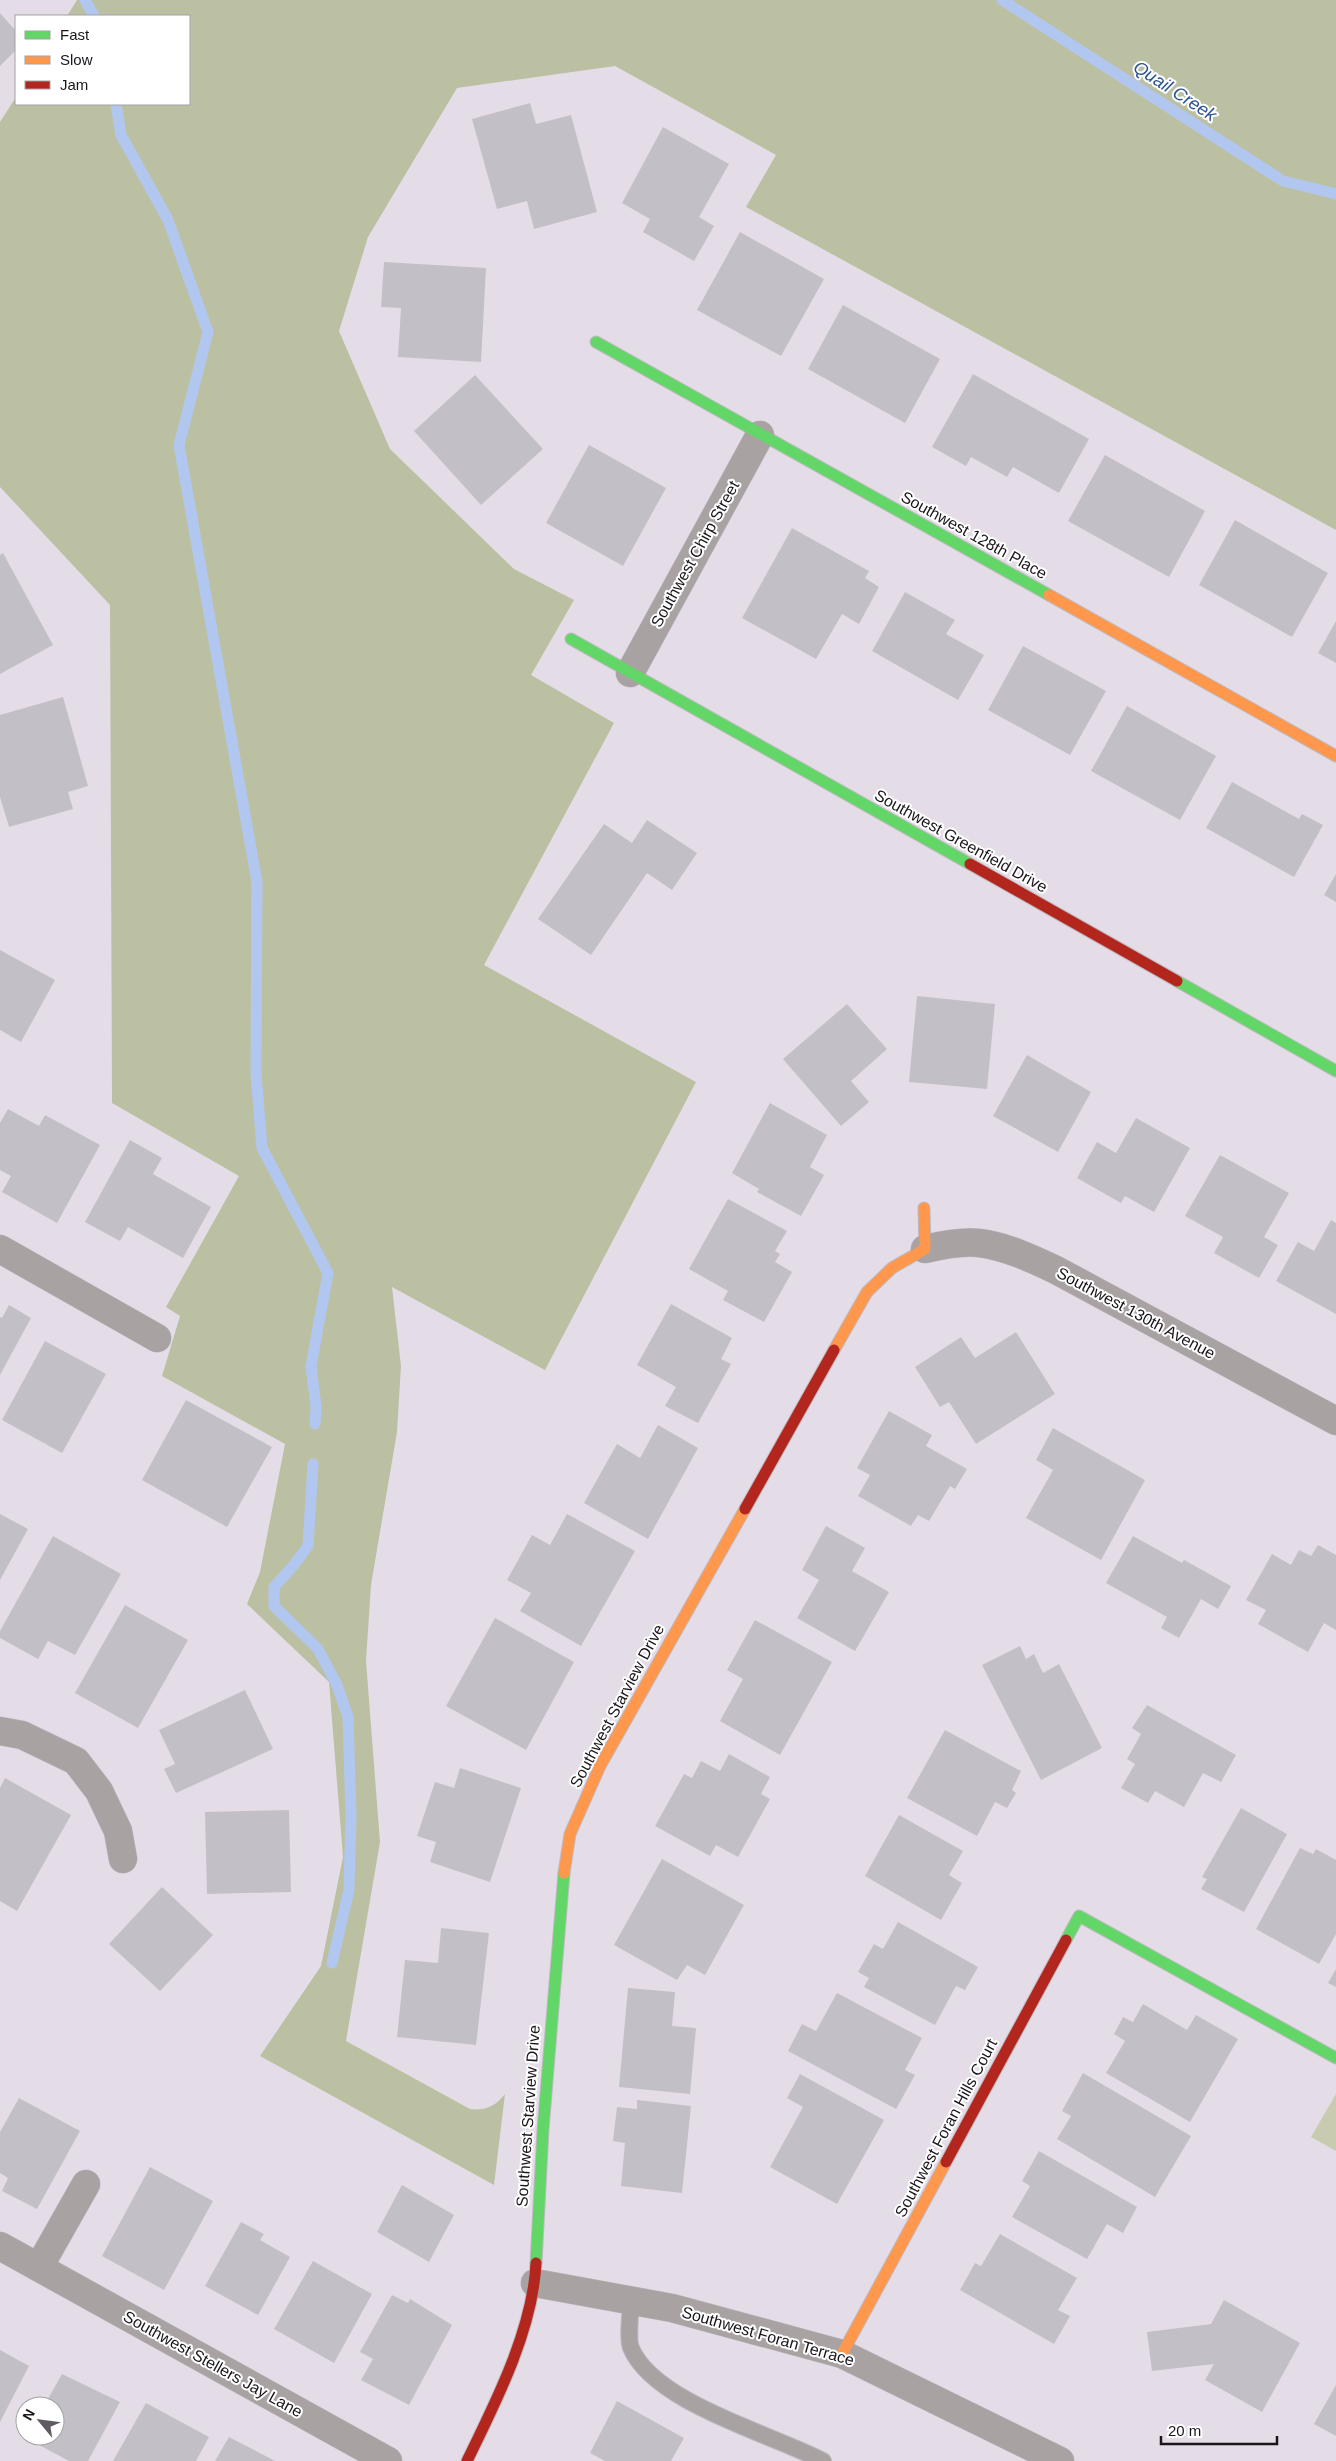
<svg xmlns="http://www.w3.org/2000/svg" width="1336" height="2461" font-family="Helvetica,sans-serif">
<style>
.green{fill:#c8cbb0}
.forest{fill:#bcc0a2}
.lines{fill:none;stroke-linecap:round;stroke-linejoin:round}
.stream{stroke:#b2c7f0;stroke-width:11}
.building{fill:#c3bfc7}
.lane-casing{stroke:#bfbac2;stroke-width:18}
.street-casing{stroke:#bfbac2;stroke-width:29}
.fast-casing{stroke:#bfbac2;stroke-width:13}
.slow-casing{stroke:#bfbac2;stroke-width:13}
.jam-casing{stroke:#bfbac2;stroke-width:13}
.lane{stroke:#a8a3a2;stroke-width:16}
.street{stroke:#a8a3a2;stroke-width:28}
.fast{stroke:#63d668;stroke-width:11}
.slow{stroke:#ff974d;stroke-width:11}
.jam{stroke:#b3261e;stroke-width:11}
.labels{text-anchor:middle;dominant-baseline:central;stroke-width:4;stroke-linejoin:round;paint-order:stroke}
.street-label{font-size:16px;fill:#19151b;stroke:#fff}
.water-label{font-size:18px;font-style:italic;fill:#2b5293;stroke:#fff}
</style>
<rect width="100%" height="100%" fill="#e4dde8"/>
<path class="green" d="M1336 2094V2151L1311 2137Z"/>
<path class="forest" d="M77 0H1336V530L746 207 776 155 615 66 457 88 368 237 339 331 390 449 514 569 574 600 531 675 614 723 484 965 696 1082 545 1370 392 1287 401 1366 397 1432 371 1585 366 1661 380 1842 346 2041 470 2109C485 2111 496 2106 505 2094L494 2185 260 2056 321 1966 343 1857 329 1682 247 1604 260 1572 285 1444 162 1376 180 1316 166 1307 239 1176 112 1103 110 605 0 487V122L16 97V104H189V16H67Z"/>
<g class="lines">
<g class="stream">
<path d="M85 0 94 16"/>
<path d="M1002 0 1283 181 1336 194"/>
<path d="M116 104 121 135 168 220 208 332 179 445 257 882 256 1074 262 1148 328 1273 311 1366 316 1407 315 1424"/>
<path d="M313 1464 308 1546 293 1566 274 1587V1606L318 1649 337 1685 348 1717 351 1816 349 1890 332 1963"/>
</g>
</g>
<g class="building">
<path d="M0 13 16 31V50L0 66Z"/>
<path d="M530 103 536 124 571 115 597 212 534 229 527 201 497 209 472 119Z"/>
<path d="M663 127 729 164 699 217 714 226 694 261 643 232 650 219 622 203Z"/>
<path d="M740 232 824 279 781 356 697 310Z"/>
<path d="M384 262 486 268 481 362 398 357 401 308 381 307Z"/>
<path d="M843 305 940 359 905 423 808 369Z"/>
<path d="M973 374 1089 439 1059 493 1013 467 1007 477 971 457 966 466 932 447Z"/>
<path d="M475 375 543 449 481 505 414 431Z"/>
<path d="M589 445 666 488 623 566 546 523Z"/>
<path d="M1105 455 1205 511 1169 577 1068 521Z"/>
<path d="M1235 520 1328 573 1292 637 1199 585Z"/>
<path d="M792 528 869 571 865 578 879 587 859 624 842 614 816 659 742 618Z"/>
<path d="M3 553 53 645 0 674V555Z"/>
<path d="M905 592 955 620 946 634 984 655 958 700 872 651Z"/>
<path d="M1336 621V663L1318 653Z"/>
<path d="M1023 646 1106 691 1070 755 988 710Z"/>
<path d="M63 697 88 786 68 792 73 809 9 827 0 797V715Z"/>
<path d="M1127 706 1216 756 1180 820 1091 771Z"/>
<path d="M1232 782 1299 819 1302 814 1323 825 1294 877 1206 828Z"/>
<path d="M647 820 697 853 672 890 647 873 591 955 538 919 604 824 632 843Z"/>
<path d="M1336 874V902L1324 895Z"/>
<path d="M0 950 55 980 21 1042 0 1030Z"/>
<path d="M917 996 995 1004 987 1089 909 1082Z"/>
<path d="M847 1004 887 1049 851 1081 869 1102 841 1126 783 1059Z"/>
<path d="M1027 1055 1091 1092 1058 1152 993 1116Z"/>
<path d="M770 1103 827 1135 810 1167 824 1175 801 1216 757 1192 759 1189 732 1173Z"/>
<path d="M8 1109 39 1126 45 1115 100 1145 57 1223 2 1192 11 1176 0 1170V1123Z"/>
<path d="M1136 1118 1190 1148 1154 1212 1125 1196 1121 1203 1077 1178 1097 1142 1116 1153Z"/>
<path d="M130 1140 162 1158 153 1174 211 1207 183 1258 128 1227 120 1241 85 1222Z"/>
<path d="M1220 1155 1289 1193 1264 1237 1278 1245 1259 1278 1214 1253 1223 1237 1185 1216Z"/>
<path d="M728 1199 787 1231 775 1251 780 1254 775 1262 792 1272 764 1322 723 1300 728 1291 689 1269Z"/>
<path d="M1331 1220 1336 1223V1314L1276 1281 1298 1242 1314 1251Z"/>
<path d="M671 1304 732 1338 721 1359 731 1364 698 1423 665 1406 676 1387 637 1365Z"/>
<path d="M9 1305 31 1318 0 1375V1317L2 1318Z"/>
<path d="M1016 1332 1055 1394 976 1444 949 1402 940 1407 915 1367 961 1337 975 1358Z"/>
<path d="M45 1341 106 1374 62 1453 2 1420Z"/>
<path d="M186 1400 272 1447 227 1527 142 1480Z"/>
<path d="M889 1411 932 1435 926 1446 967 1469 955 1489 950 1486 929 1521 918 1515 911 1526 858 1496 870 1475 857 1468Z"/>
<path d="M658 1425 698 1448 648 1539 584 1503 617 1444 640 1458Z"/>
<path d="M1053 1428 1145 1480 1101 1560 1026 1518 1053 1470 1036 1460Z"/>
<path d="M0 1514 28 1529 0 1580Z"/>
<path d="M567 1514 635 1551 581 1646 520 1611 531 1593 507 1580 532 1535 550 1545Z"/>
<path d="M826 1526 865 1548 852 1571 889 1592 855 1651 797 1618 819 1580 802 1570Z"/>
<path d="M53 1536 121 1574 75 1655 48 1641 38 1659 0 1638V1631Z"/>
<path d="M1133 1536 1182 1563 1184 1560 1231 1586 1218 1609 1201 1599 1179 1638 1161 1628 1167 1617 1106 1583Z"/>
<path d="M1318 1545 1336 1555V1630L1324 1623 1308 1652 1258 1624 1266 1610 1246 1600 1272 1554 1291 1565 1299 1550 1311 1556Z"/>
<path d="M125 1605 188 1640 138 1728 75 1693Z"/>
<path d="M495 1618 574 1662 526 1750 446 1706Z"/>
<path d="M755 1620 832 1662 780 1755 720 1721 743 1679 727 1670Z"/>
<path d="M1020 1646 1026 1659 1034 1654 1043 1673 1059 1664 1102 1748 1041 1780 982 1665Z"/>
<path d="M245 1690 273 1749 176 1793 164 1769 175 1764 159 1730Z"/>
<path d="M1147 1705 1236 1755 1221 1782 1203 1773 1184 1807 1155 1791 1148 1803 1121 1788 1135 1764 1127 1759 1141 1734 1132 1728Z"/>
<path d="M945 1730 1021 1771 1012 1790 1016 1793 1007 1808 995 1802 977 1836 907 1798Z"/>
<path d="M729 1754 770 1777 761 1794 770 1799 738 1857 716 1845 710 1856 655 1826 684 1774 692 1778 701 1761 720 1771Z"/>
<path d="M460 1768 521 1788 490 1882 430 1862 436 1842 417 1836 435 1782 454 1788Z"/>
<path d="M5 1778 71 1815 17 1911 0 1901V1788Z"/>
<path d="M1241 1808 1287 1834 1244 1912 1201 1889 1207 1879 1202 1877Z"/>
<path d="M289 1810 291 1892 207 1894 205 1812Z"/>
<path d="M899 1815 963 1851 949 1875 962 1883 941 1920 865 1876Z"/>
<path d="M1300 1848 1313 1854 1316 1849 1336 1860V1934L1319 1964 1256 1929Z"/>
<path d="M662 1859 744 1905 705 1975 687 1965 677 1980 614 1945Z"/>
<path d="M162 1887 213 1935 160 1991 109 1944Z"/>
<path d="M898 1922 978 1967 965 1990 956 1986 935 2025 864 1987 869 1978 858 1972 874 1944 883 1949Z"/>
<path d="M441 1928 489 1933 476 2045 397 2037 405 1960 438 1963Z"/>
<path d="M1336 1969V1987L1328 1983Z"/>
<path d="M628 1988 675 1992 672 2026 696 2028 690 2094 619 2087Z"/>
<path d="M837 1993 922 2038 905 2070 915 2075 896 2109 788 2051 802 2024 816 2031Z"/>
<path d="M1143 2004 1187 2030 1196 2015 1238 2039 1190 2122 1106 2073 1125 2041 1114 2034 1123 2017 1133 2022Z"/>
<path d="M1083 2073 1191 2136 1155 2197 1057 2139 1071 2116 1062 2111Z"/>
<path d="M800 2074 884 2120 837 2204 770 2167 803 2107 787 2098Z"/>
<path d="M19 2098 80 2131 37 2209 2 2191 8 2178 0 2173V2132Z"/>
<path d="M637 2100 691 2106 682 2193 621 2186 625 2143 613 2141 617 2107 637 2109Z"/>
<path d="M1039 2151 1137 2207 1123 2233 1107 2224 1087 2259 1012 2217 1030 2186 1022 2181Z"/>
<path d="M150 2167 213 2201 164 2290 102 2256Z"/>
<path d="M402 2185 454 2215 429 2262 377 2232Z"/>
<path d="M241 2222 264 2234 260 2240 290 2257 258 2315 205 2286Z"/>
<path d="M1000 2234 1077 2278 1058 2310 1070 2316 1054 2344 960 2290 975 2263 981 2266Z"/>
<path d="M313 2261 372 2294 334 2363 274 2329Z"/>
<path d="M392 2295 408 2303 410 2299 452 2325 409 2405 361 2380 373 2359 360 2352Z"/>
<path d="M1224 2300 1300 2343 1262 2412 1205 2380 1214 2364 1152 2371 1147 2332 1211 2324Z"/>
<path d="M0 2350 29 2366 0 2422Z"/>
<path d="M62 2374 120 2402 88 2461H69L26 2438 27 2436H55V2406H44Z"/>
<path d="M1336 2385V2436L1314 2424Z"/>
<path d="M617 2401 684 2438 671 2461H605L590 2453Z"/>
<path d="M146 2403 209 2437 196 2461H113Z"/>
<path d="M229 2437 275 2461H215Z"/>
</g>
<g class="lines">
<defs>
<path id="lane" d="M631 2299C631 2311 627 2338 631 2348 654 2403 772 2434 823 2461"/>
<g id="street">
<path d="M630 673 760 435"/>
<path d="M0 1249 157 1338"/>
<path d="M925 1249C942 1245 961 1241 979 1243 1005 1246 1033 1259 1056 1270L1336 1421"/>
<path d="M0 1731 22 1735 76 1761 99 1791 118 1831 123 1859"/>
<path d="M0 2246 388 2461"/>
<path d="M39 2267 86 2184"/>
<path d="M535 2283 672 2308 842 2354 1060 2461"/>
</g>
<g id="fast">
<path d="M596 342 1049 595"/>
<path d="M571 639 970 864"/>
<path d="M1177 981 1336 1071"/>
<path d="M1066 1940 1079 1916 1336 2058"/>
<path d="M536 2263 543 2130 564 1873"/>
</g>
<g id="slow">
<path d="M1049 595 1336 756"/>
<path d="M834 1350 867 1292 892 1268 925 1249 924 1208"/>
<path d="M564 1873 570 1834 600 1766 745 1509"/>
<path d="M842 2354 946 2162"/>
</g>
<g id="jam">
<path d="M970 864 1177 981"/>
<path d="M745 1509 834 1350"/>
<path d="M946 2162 1066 1940"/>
<path d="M467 2461C496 2402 533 2329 536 2263"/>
</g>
</defs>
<use href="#lane" class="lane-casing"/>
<use href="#street" class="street-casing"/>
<use href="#fast" class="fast-casing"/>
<use href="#slow" class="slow-casing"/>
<use href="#jam" class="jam-casing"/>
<use href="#lane" class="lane"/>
<use href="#street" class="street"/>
<use href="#fast" class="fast"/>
<use href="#slow" class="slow"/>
<use href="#jam" class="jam"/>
</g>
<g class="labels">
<g class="street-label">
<text transform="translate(974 535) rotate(29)">Southwest 128th Place</text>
<text transform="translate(695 554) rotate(-61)">Southwest Chirp Street</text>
<text transform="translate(961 841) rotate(29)">Southwest Greenfield Drive</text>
<text transform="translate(1136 1313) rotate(28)">Southwest 130th Avenue</text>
<text transform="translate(617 1706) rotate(-62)">Southwest Starview Drive</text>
<text transform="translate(528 2116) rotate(-86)">Southwest Starview Drive</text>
<text transform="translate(946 2128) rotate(-62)">Southwest Foran Hills Court</text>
<text transform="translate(768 2336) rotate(16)">Southwest Foran Terrace</text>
<text transform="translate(213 2364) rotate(29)">Southwest Stellers Jay Lane</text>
</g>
<g class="water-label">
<text transform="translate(1175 91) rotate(33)">Quail Creek</text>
</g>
</g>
<rect x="15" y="15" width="175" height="90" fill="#ffffff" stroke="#a3a1a4"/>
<rect x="25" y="31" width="25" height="8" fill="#63d668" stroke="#a3a1a4"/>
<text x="60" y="40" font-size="15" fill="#19151b">Fast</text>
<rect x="25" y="56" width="25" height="8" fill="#ff974d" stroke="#a3a1a4"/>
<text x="60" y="65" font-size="15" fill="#19151b">Slow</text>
<rect x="25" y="81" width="25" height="8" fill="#b3261e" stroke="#a3a1a4"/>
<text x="60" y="90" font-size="15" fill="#19151b">Jam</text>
<g transform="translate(40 2421) rotate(299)"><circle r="24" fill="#ffffff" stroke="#a3a1a4"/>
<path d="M0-4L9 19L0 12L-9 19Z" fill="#605b63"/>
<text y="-8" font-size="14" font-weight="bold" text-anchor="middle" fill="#19151b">N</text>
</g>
<path d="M1161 2436v8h116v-8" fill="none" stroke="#19151b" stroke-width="2.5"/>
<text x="1168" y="2436" font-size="15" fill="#19151b" stroke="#ffffff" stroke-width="4" paint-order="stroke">20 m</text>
</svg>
